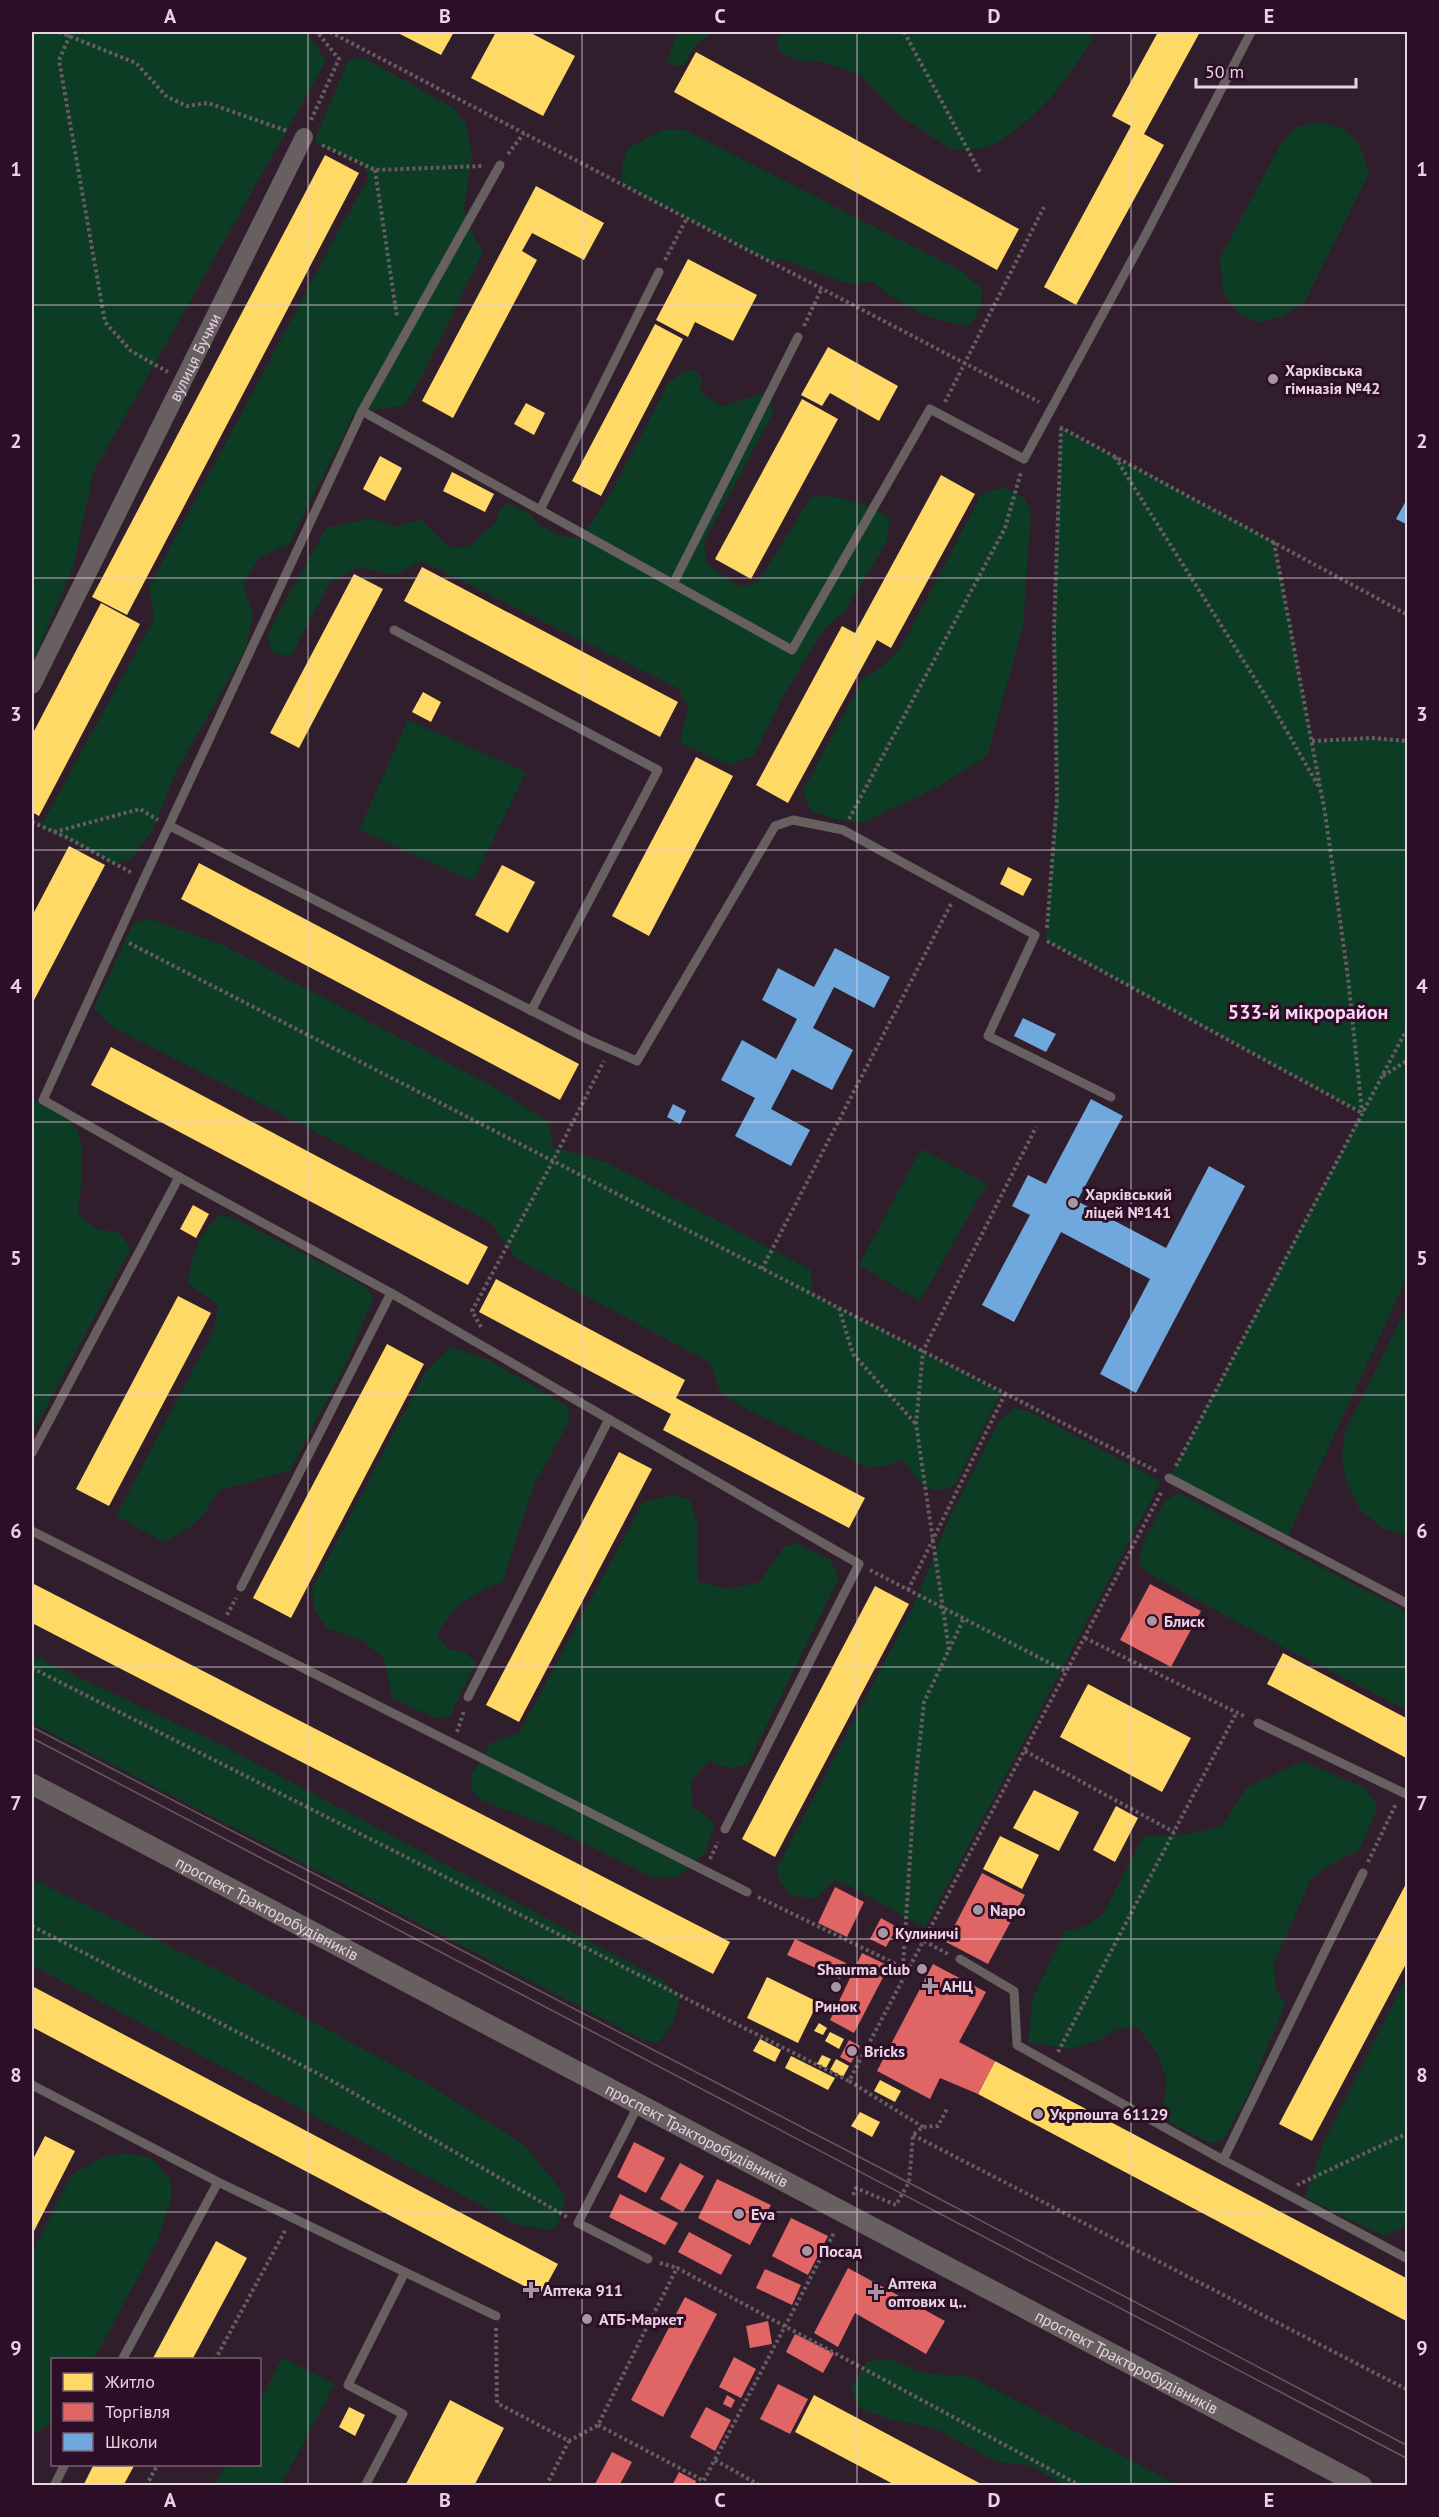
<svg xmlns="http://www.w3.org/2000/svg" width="1439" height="2517" font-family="'PT Sans',sans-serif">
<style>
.green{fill:#0c3c24}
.homes{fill:#ffd966}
.shops{fill:#e06666}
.schools{fill:#6fa8dc}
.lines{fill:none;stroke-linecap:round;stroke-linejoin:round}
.path{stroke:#675c62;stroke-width:4;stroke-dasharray:3 3;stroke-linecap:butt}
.service{stroke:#685f60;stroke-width:9}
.minor{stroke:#685f60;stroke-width:18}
.tertiary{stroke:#685f60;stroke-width:21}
.tram{stroke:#665a61;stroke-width:1.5}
.grid{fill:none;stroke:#e8d3e3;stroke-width:1.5;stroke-opacity:0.55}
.poi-dot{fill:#a894a3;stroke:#2d0e27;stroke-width:2}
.labels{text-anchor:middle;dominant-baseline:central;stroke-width:6;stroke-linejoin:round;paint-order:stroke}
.street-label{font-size:16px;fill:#e8d3e3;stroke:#2d0e27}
.poi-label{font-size:16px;font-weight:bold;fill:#e8d3e3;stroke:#2d0e27;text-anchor:start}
.quarter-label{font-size:20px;font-weight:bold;fill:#fdd2f3;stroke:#2d0e27}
.neatline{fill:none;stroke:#e8d3e3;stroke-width:2}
.grid-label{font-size:20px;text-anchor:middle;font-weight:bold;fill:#e8d3e3}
</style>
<rect width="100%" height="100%" fill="#301e2c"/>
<g class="green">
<path d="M32 32H307L326 61 93 473 74 565 32 665Z"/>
<path d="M678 32H713L695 46 683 66 673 65 667 60Z"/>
<path d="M781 32H1093L1091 41 1076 65 1053 95 1027 121 1002 140 986 148 952 150 898 114 860 75 821 61H800L779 52 777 41Z"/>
<path d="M362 57 452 107 466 124 472 156 464 209 473 235 483 252 422 376 404 406 378 409 353 416 289 544 259 558 243 584 253 613 246 649 175 774 153 829 132 858 115 864 41 826 154 619 149 587 340 228 368 179 363 164 314 142 348 61Z"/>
<path d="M1322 122C1356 131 1360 142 1369 174L1304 303 1283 316 1260 322 1239 315 1223 292 1220 258 1279 147 1296 127Z"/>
<path d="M662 130H685L963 272 982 289C981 303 981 315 969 325 930 323 903 306 873 282L849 284 782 259 770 261 622 184V165L628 148Z"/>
<path d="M694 370 702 378 700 392 721 406 763 394 772 403 773 413 704 542 707 565 741 587 758 582 811 497C840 493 865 505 890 517L886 543 845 611 823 630 783 697 753 756 729 765 680 743 688 707 678 688 422 561 395 575 359 567 331 581 291 656 274 654 267 639 277 616 326 528 356 521 374 519 396 527 422 519 433 533 451 548 468 547 495 523 500 508 508 503 532 515 537 524 562 536 580 539 609 497 669 382 684 371Z"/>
<path d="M1061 428 1274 542 1312 741 1372 738 1407 741V1277L1286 1540 1169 1478 1362 1113 1046 941 1057 785 1054 630Z"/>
<path d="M1003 487 1025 499 1031 512 1023 626 987 756 938 787 862 823 834 819 811 811 803 791 863 678 879 669 901 648 981 495Z"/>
<path d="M408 720 526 772 473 881 359 830Z"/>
<path d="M150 919 223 945 494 1087 550 1123 552 1147 606 1162 811 1270 812 1294 999 1391V1397L955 1485C924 1499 920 1481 902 1459L890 1465 869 1468 746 1409 721 1393 709 1362 517 1259 490 1222 111 1026 94 1008 134 922Z"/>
<path d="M32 1098C44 1106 64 1115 74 1126 88 1141 80 1194 78 1214L97 1229 119 1233 131 1248 32 1434Z"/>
<path d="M921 1149 987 1184 920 1301 859 1265Z"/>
<path d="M221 1214 248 1225 358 1282 374 1296 347 1362 290 1470 218 1491C202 1521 194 1526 164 1542L116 1516 214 1330 218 1305 188 1283C191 1256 199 1233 221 1214Z"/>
<path d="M1407 1307V1536L1381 1528 1359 1508 1346 1481 1342 1457 1345 1432Z"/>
<path d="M451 1347 489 1360 569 1407 568 1424 534 1484 503 1581C473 1595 453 1604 437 1635L448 1649 464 1652 476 1663 450 1715 437 1719 392 1698 384 1658 364 1642 327 1628 314 1609 312 1589 426 1371Z"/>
<path d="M1014 1408 1032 1413 1161 1481 925 1928 848 1885 835 1880 815 1899 791 1895 780 1881 777 1868 914 1605 950 1516 1000 1420Z"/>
<path d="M1179 1493 1407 1612V1710L1289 1650 1151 1575 1140 1565 1141 1547 1164 1502Z"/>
<path d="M675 1495 690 1500 698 1527V1582L729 1589 760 1582 784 1547 796 1543 831 1560 839 1578 747 1765 729 1768 709 1761 691 1781 692 1805 715 1824 705 1853 677 1877H652L549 1826 483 1801 472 1791V1774L491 1743 519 1733 643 1502Z"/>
<path d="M32 1655 222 1745 662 1980 679 1995C679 2015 672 2030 657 2043L642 2039 32 1723Z"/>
<path d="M1302 1761 1365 1788 1378 1807 1359 1850 1330 1865 1311 1879 1274 1963 1276 1988 1285 2004 1248 2095 1223 2140 1210 2143 1163 2119 1166 2078 1157 2053 1137 2027 1117 2029 1098 2041 1069 2049 1028 2042 1033 1997 1065 1931 1085 1927 1103 1914 1144 1835C1172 1839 1196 1833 1222 1826L1247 1787Z"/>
<path d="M32 1879 218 1970 431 2086 524 2145 560 2189 565 2200 558 2225 550 2230 516 2224 32 1965Z"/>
<path d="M1407 1976V2226L1384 2236 1305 2198 1325 2139Z"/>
<path d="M125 2153 151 2158 171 2180V2199L158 2240 94 2359 52 2360V2421L32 2436V2253L71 2175 101 2158Z"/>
<path d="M282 2358 335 2384 281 2485H215L226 2465 260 2464V2401Z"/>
<path d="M880 2359C898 2358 909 2371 926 2373 941 2376 956 2375 971 2377L1178 2485H1065L1029 2465 997 2462 934 2428 888 2419 858 2407 851 2387 868 2361Z"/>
</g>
<g class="homes">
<path d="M396 32H454L441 55Z"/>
<path d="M496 32H529L575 56 543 116 471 78Z"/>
<path d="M1158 32H1200L1144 134 1164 145 1076 305 1044 287 1131 126 1112 116Z"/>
<path d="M696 52 1019 229 997 270 674 92Z"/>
<path d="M325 155 359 173 127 615 92 597Z"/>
<path d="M536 186 604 223 584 260 532 233 522 251 537 260 453 418 422 401Z"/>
<path d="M688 259 757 295 733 341 695 322 688 337 656 320Z"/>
<path d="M655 324 683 339 601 496 572 481Z"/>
<path d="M828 347 898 386 879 421 830 393 822 406 801 395Z"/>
<path d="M802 399 838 419 751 579 715 559Z"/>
<path d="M526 403 545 413 534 435 514 424Z"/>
<path d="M380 456 402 468 385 501 363 489Z"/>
<path d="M452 472 494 494 485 512 443 491Z"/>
<path d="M941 475 975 494 891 648 877 640 788 803 756 785 842 626 855 633Z"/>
<path d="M422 567 678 702 660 737 404 601Z"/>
<path d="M354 574 383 589 299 748 270 733Z"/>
<path d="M101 603 140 624 39 816 32 812V735Z"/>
<path d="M423 692 441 702 431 722 412 712Z"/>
<path d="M696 757 733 776 649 936 612 916Z"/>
<path d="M69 846 105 865 32 1004V916Z"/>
<path d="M199 863 579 1064 560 1100 181 899Z"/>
<path d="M502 865 535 882 508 933 475 915Z"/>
<path d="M1008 867 1032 879 1023 896 1000 884Z"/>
<path d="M111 1047 488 1247 468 1285 91 1085Z"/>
<path d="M193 1205 209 1214 196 1238 180 1229Z"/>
<path d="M496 1279 685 1380 676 1398 865 1498 849 1528 663 1430 671 1414 479 1312Z"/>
<path d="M178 1296 211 1313 109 1506 76 1489Z"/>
<path d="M387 1344 424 1364 291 1618 253 1598Z"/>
<path d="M619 1452 652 1469 519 1722 486 1705Z"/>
<path d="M32 1583 730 1942 713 1974 32 1623Z"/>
<path d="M875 1586 909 1604 775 1857 742 1839Z"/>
<path d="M1283 1653 1408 1719V1759L1267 1684Z"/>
<path d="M1088 1684 1191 1738 1162 1792 1060 1737Z"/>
<path d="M1034 1790 1079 1812 1059 1851 1013 1828Z"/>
<path d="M1116 1806 1138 1818 1115 1862 1093 1850Z"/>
<path d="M1000 1836 1039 1855 1022 1889 983 1869Z"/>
<path d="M1408 1880V1960L1312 2141 1279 2124Z"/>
<path d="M767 1977 818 2002 798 2043 747 2018Z"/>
<path d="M32 1986 558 2264 541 2295 32 2027Z"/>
<path d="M819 2023 827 2028 823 2035 814 2031Z"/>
<path d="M830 2032 844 2039 839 2049 825 2041Z"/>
<path d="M760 2039 781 2050 775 2062 753 2051Z"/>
<path d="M822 2055 831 2059 826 2068 817 2064Z"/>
<path d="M791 2056 835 2078 828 2090 785 2068Z"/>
<path d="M836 2059 849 2066 843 2077 830 2070Z"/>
<path d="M995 2061 1408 2279V2322L978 2094Z"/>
<path d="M880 2080 901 2091 895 2102 874 2091Z"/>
<path d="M860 2112 880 2122 872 2137 851 2126Z"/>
<path d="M45 2136 75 2151 32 2235V2161Z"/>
<path d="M216 2241 247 2258 192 2360H152Z"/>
<path d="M814 2395 985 2486H897L795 2432Z"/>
<path d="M450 2400 504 2428 474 2486H408L406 2484Z"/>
<path d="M349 2407 365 2415 355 2436 339 2427Z"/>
<path d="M94 2464H135L123 2486H83Z"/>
</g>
<g class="shops">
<path d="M1150 1584 1201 1611 1171 1667 1120 1640Z"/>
<path d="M982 1873 1025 1895 988 1964 946 1942Z"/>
<path d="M835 1887 864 1902 847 1937 818 1923Z"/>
<path d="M881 1918 897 1927 886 1947 870 1939Z"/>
<path d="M795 1939 846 1963 840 1979 787 1955Z"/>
<path d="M862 1953 889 1966 854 2033 830 2020Z"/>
<path d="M933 1964 986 1992 959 2042 995 2061 978 2094 940 2078 930 2099 877 2071Z"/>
<path d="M849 2040 860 2046 851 2063 840 2057Z"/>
<path d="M634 2142 665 2158 646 2193 617 2177Z"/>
<path d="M680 2163 704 2176 683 2212 660 2199Z"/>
<path d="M717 2179 771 2205 750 2245 698 2218Z"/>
<path d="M620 2194 678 2223 665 2245 609 2217Z"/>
<path d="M791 2218 828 2236 808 2275 772 2256Z"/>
<path d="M689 2232 732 2255 721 2275 678 2252Z"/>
<path d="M848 2268 945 2321 926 2354 855 2313 838 2347 814 2333Z"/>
<path d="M765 2269 801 2285 792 2305 756 2288Z"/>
<path d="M685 2297 717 2314 663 2417 631 2400Z"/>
<path d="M768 2321 772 2344 750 2348 746 2326Z"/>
<path d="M795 2334 834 2353 823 2373 786 2352Z"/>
<path d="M734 2357 756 2369 741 2398 719 2387Z"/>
<path d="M778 2384 808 2399 790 2434 760 2419Z"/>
<path d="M727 2395 735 2400 731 2408 723 2404Z"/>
<path d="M706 2407 731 2420 715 2451 690 2437Z"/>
<path d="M612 2452 632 2462 619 2486 595 2484Z"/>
<path d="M679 2472 696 2481 694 2486H672Z"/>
</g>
<g class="schools">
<path d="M1408 497V525L1396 519Z"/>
<path d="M835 948 890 977 874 1008 834 987 813 1028 853 1050 832 1090 792 1069 771 1109 810 1130 791 1166 735 1136 755 1098 721 1080 742 1040 776 1059 797 1019 762 1000 778 968 814 987Z"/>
<path d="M1023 1018 1056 1034 1046 1052 1014 1036Z"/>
<path d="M1091 1099 1123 1116 1077 1201 1166 1248 1209 1166 1245 1186 1136 1393 1100 1374 1150 1279 1061 1232 1014 1322 982 1305 1030 1215 1012 1206 1028 1175 1046 1184Z"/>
<path d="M673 1104 686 1111 680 1124 667 1117Z"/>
</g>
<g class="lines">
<g class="path">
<path d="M59 32 136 63 167 97 187 106 208 103 287 131"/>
<path d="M330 32 1039 402"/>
<path d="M904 32 981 174"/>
<path d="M70 35 59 60 105 322 131 351 168 372"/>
<path d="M311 120 339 59 317 32"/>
<path d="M322 145 375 170 483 166"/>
<path d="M508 154 524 133"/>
<path d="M375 170 397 317"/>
<path d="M665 260 687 218"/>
<path d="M804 326 822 288"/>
<path d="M945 402 1044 207"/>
<path d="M1060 427 1408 615"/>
<path d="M1115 457 1274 709 1319 787"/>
<path d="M1274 542 1325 813 1348 977 1362 1112"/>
<path d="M1312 741 1372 738 1408 741"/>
<path d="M849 819 1005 528 1021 472"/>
<path d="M32 822 68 838 132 873"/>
<path d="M54 832 140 809 158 820"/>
<path d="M1047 928 1057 799 1054 630 1061 428"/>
<path d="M1047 941 1362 1113"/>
<path d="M129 943 1158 1472"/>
<path d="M1383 1076 1408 1060"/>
<path d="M762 1269 951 904"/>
<path d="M839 1308 853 1354 915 1423"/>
<path d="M481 1327 472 1311 553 1161 604 1061"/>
<path d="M1176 1466 1408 1027"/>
<path d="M870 1570 1067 1672"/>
<path d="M908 1590 1005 1394"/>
<path d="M227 1615 236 1598"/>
<path d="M1085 1638 1246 1717"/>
<path d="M949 1650 916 1424 923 1351 1036 1127"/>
<path d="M32 1668 851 2082"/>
<path d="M457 1732 464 1711"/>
<path d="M1025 1751 1174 1832"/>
<path d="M710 1859 718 1842"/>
<path d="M1368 1862 1396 1804"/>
<path d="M758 1897 908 1970"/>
<path d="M32 1926 334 2082 567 2217"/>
<path d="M924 1941 948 1954"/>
<path d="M903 1967 914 1795 924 1702 964 1618"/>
<path d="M1058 2052 1237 1712"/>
<path d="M923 2127 849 2081 1162 1491"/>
<path d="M913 2135 1408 2390"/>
<path d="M1297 2185 1408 2133"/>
<path d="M853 2195 856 2188 896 2205 909 2182 913 2135 923 2127 938 2126 948 2107"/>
<path d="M660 2263 677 2268"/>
<path d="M647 2327 677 2268 1081 2486"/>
<path d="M496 2328 497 2403 569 2441 598 2425 647 2327 636 2321"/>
<path d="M215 2360 286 2229"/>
<path d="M598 2425 704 2481"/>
<path d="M715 2460 761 2486"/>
<path d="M146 2486 158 2464"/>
<path d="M546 2486 569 2441"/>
<path d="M701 2486 834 2233"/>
</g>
<g class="service">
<path d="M362 411 792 650 930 409 1024 459 1145 236 1251 32"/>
<path d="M540 510 659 272"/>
<path d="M673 584 798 337"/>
<path d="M394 630 658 770 531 1011"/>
<path d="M170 826 589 1040 637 1061 775 826 793 820 843 830 1035 935 988 1036 1111 1097"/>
<path d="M179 1177 391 1293 859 1564 725 1829"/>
<path d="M32 1453 179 1177 43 1100 144 879 362 411 500 165"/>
<path d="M1169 1478 1408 1604"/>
<path d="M32 1531 747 1892"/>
<path d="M241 1587 391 1293"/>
<path d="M468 1697 609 1419"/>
<path d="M1258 1723 1408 1795"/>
<path d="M960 1959 1014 1991 1017 2045 1223 2160 1408 2259"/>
<path d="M32 2085 218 2182 496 2316"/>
<path d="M639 2104 578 2223 648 2259"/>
<path d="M1223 2160 1363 1873"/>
<path d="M122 2360 218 2182"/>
<path d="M54 2486 65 2464"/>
<path d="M365 2486 403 2414 348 2385 405 2272"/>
</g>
<path class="minor" id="s1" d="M32 685 304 137"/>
<path class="tertiary" id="s2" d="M32 1784 1362 2486"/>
<g class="tram">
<path d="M32 1727 919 2188 1408 2446"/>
<path d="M32 1738 1408 2459"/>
</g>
</g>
<path class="grid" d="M308 32V2486M582 32V2486M857 32V2486M1131 32V2486M32 305H1408M32 578H1408M32 850H1408M32 1122H1408M32 1395H1408M32 1667H1408M32 1939H1408M32 2212H1408"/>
<g class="poi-dot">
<circle cx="1273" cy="379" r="6"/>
<circle cx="1073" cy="1203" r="6"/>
<circle cx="1152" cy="1621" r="6"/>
<circle cx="978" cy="1910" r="6"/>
<circle cx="883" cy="1933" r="6"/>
<circle cx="922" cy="1969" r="6"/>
<path d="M927 1977h6v6h6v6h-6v6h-6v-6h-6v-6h6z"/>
<circle cx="836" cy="1987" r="6"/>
<circle cx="852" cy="2051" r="6"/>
<circle cx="1038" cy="2114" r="6"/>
<circle cx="739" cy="2214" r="6"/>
<circle cx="807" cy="2251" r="6"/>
<path d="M528 2281h6v6h6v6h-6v6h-6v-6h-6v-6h6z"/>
<path d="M873 2283h6v6h6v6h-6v6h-6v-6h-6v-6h6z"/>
<circle cx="587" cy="2319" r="6"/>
</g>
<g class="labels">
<g class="street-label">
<text stroke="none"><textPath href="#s1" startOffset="366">вулиця Бучми</textPath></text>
<text stroke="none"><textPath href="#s2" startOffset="266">проспект Тракторобудівників</textPath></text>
<text stroke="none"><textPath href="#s2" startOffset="752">проспект Тракторобудівників</textPath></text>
<text stroke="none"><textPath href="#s2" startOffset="1238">проспект Тракторобудівників</textPath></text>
</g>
<g class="poi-label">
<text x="1285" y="370">Харківська<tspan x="1285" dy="18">гімназія №42</tspan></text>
<text x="1085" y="1194">Харківський<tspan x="1085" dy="18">ліцей №141</tspan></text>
<text x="1164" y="1621">Блиск</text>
<text x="990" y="1910">Napo</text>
<text x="895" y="1933">Кулиничі</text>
<text x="910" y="1969" text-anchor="end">Shaurma club</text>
<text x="942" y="1986">АНЦ</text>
<text x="836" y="2006" text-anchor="middle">Ринок</text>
<text x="864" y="2051">Bricks</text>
<text x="1050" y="2114">Укрпошта 61129</text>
<text x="751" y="2214">Eva</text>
<text x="819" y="2251">Посад</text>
<text x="888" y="2283">Аптека<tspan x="888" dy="18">оптових ц‥</tspan></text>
<text x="543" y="2290">Аптека 911</text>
<text x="599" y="2319">АТБ-Маркет</text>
</g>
<g class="quarter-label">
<text x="1308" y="1012">533-й мікрорайон</text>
</g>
</g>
<rect width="1439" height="2517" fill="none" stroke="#2d0e27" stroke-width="66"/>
<rect x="51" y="2358" width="210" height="108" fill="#2d0e27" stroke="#785d72" stroke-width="1.5"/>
<rect x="63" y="2373" width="30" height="18" fill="#ffd966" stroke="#785d72" stroke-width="1.5"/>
<text x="105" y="2388" font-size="18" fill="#e8d3e3">Житло</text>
<rect x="63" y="2403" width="30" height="18" fill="#e06666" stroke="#785d72" stroke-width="1.5"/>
<text x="105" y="2418" font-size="18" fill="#e8d3e3">Торгівля</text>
<rect x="63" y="2433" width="30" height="18" fill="#6fa8dc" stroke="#785d72" stroke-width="1.5"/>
<text x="105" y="2448" font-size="18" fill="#e8d3e3">Школи</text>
<path d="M1196 78v9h160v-9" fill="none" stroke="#e8d3e3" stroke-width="3"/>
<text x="1205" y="78" font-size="18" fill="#e8d3e3" stroke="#2d0e27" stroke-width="4.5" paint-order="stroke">50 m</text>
<rect x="33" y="33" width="1373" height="2451" class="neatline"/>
<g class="grid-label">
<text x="170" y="23">A</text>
<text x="445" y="23">B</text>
<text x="720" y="23">C</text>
<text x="994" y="23">D</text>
<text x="1269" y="23">E</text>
<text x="16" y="176">1</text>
<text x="1422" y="176">1</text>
<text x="16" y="448">2</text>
<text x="1422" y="448">2</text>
<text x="16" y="721">3</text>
<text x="1422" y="721">3</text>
<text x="16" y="993">4</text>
<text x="1422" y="993">4</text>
<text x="16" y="1265">5</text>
<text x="1422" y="1265">5</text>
<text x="16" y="1538">6</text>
<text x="1422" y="1538">6</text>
<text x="16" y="1810">7</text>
<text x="1422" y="1810">7</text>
<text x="16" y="2082">8</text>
<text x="1422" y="2082">8</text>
<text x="16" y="2355">9</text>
<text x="1422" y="2355">9</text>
<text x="170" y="2507">A</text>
<text x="445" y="2507">B</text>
<text x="720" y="2507">C</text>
<text x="994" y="2507">D</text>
<text x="1269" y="2507">E</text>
</g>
</svg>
